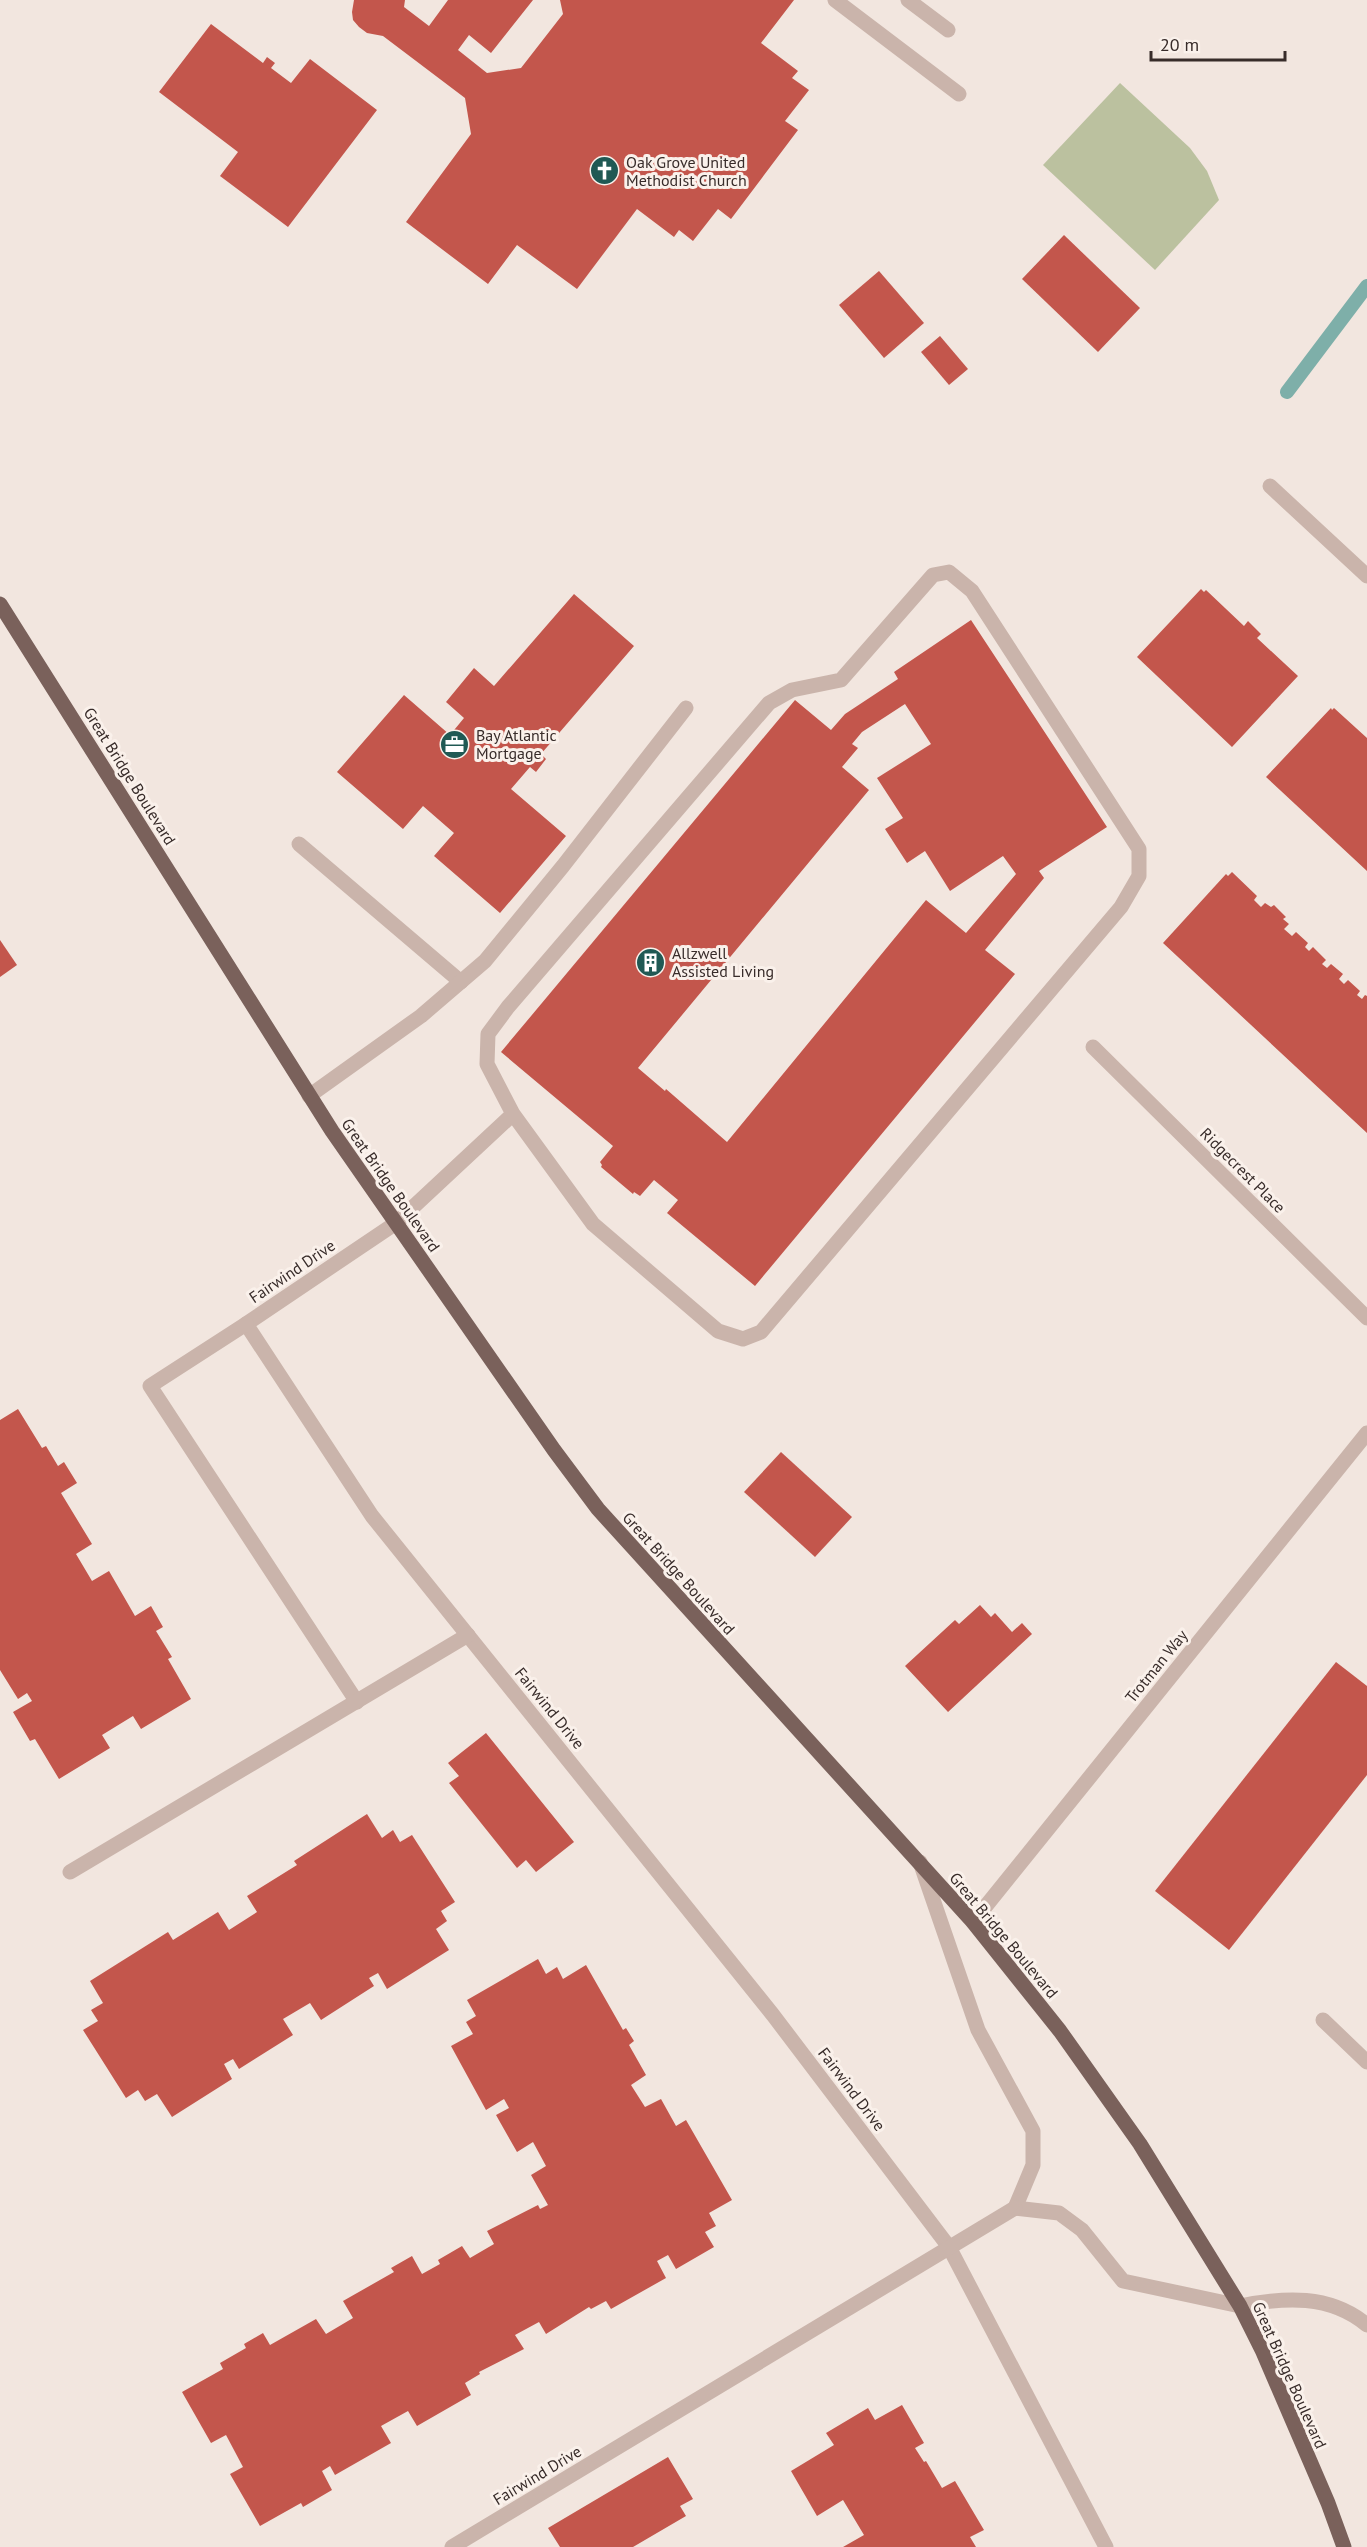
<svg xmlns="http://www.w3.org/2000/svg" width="1367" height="2547" font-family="'PT Sans',sans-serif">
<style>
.green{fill:#bbc19f}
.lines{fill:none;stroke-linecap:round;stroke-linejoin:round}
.stream{stroke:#7eafa9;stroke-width:14}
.building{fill:#c3564c;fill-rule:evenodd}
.lane{stroke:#cab4ab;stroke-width:15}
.street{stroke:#cab4ab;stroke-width:15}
.primary{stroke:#7a615b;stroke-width:15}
.labels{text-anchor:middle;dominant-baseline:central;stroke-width:6;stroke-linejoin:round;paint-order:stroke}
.poi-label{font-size:16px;fill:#382c2a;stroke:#faf1eb;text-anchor:start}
.street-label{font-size:16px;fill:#382c2a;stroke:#faf1eb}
</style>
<rect width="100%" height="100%" fill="#f2e6df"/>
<path class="green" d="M1120 83 1190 148 1207 171 1219 200 1155 270 1043 165Z"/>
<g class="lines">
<path class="stream" d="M1287 392 1367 286"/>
</g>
<g class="building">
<path d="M354 0H405L404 7 429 26 448 0H533L491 53 469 35 458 50 487 73 521 68 563 14 560 0H794L761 43 798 71 792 78 809 90 785 121 798 130 731 219 718 209 693 241 679 230 674 237 637 209 577 289 517 245 488 284 406 222 471 134 465 98 383 36 367 33 359 27 353 20 352 12Z"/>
<path d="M211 24 263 63 267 57 275 63 271 68 291 83 310 59 377 110 288 227 220 176 238 152 159 92Z"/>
<path d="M1064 235 1140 308 1098 352 1022 279Z"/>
<path d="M879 271 924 323 884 358 839 305Z"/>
<path d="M940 336 968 369 949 385 921 352Z"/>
<path d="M1201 589 1204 592 1206 590 1244 626 1248 621 1261 634 1257 638 1298 676 1232 747 1137 657Z"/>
<path d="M574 594 634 646 541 754 546 759 536 772 530 767 511 789 566 836 500 913 434 856 454 833 423 806 403 829 337 772 404 695 450 735 464 718 446 702 474 668 494 686Z"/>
<path d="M971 620 1107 827 1039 871 1044 878 985 950 1015 974 755 1286 667 1213 678 1200 654 1180 640 1196 634 1192 633 1194 601 1167 602 1165 600 1162 613 1146 501 1052 795 700 831 730 845 714 898 679 894 672ZM905 704 931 744 877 778 903 818 885 829 907 863 925 851 950 891 1003 856 1016 874 966 933 926 900 727 1142 666 1089 665 1091 638 1068 869 790 842 767 858 748 852 744 862 732Z"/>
<path d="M1331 708 1332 710 1334 708 1367 738V871L1266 777Z"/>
<path d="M1232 872 1257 896 1254 900 1261 907 1265 903 1271 907 1274 905 1286 917 1283 919 1289 924 1284 929 1292 936 1296 932 1308 943 1305 947 1309 951 1313 947 1326 960 1322 964 1327 968 1331 964 1343 974 1339 979 1344 984 1348 980 1360 991 1357 995 1362 999 1365 995 1367 996V1133L1163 943 1226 874 1228 876Z"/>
<path d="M0 940 17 965 0 977Z"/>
<path d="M18 1409 42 1448 46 1446 58 1466 64 1462 77 1483 61 1493 92 1544 76 1554 92 1581 109 1571 135 1616 151 1606 163 1627 156 1631 172 1657 168 1659 191 1699 141 1729 133 1716 102 1735 110 1748 59 1779 35 1739 30 1741 13 1712 32 1701 27 1693 18 1699 0 1670V1420Z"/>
<path d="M781 1452 852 1517 815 1557 744 1492Z"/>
<path d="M980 1605 991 1617 995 1613 1012 1632 1022 1623 1032 1634 948 1712 905 1666 955 1620 959 1624Z"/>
<path d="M1336 1662 1367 1686V1775L1229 1950 1155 1891Z"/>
<path d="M486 1733 574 1842 536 1872 526 1860 517 1868 449 1783 459 1776 448 1763Z"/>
<path d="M367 1814 382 1838 393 1830 400 1842 412 1835 455 1902 441 1911 447 1921 436 1929 449 1950 387 1989 378 1973 369 1978 374 1986 321 2020 310 2003 283 2019 293 2035 239 2069 233 2059 224 2064 232 2079 172 2117 157 2094 145 2101 138 2090 126 2098 83 2030 98 2021 91 2010 103 2003 90 1981 168 1932 173 1940 218 1912 229 1930 257 1912 247 1896 297 1865 294 1861Z"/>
<path d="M538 1959 546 1974 557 1967 563 1979 586 1965 623 2030 626 2028 634 2041 629 2045 646 2075 631 2085 645 2107 661 2099 676 2126 686 2120 732 2200 709 2213 716 2226 705 2232 714 2247 676 2269 668 2255 657 2261 666 2278 611 2309 606 2301 591 2309 589 2307 546 2334 539 2322 515 2335 524 2349 479 2372 480 2374 465 2383 471 2395 417 2426 408 2411 381 2426 391 2443 335 2475 330 2466 322 2471 332 2490 303 2507 301 2503 260 2526 230 2474 243 2467 226 2435 211 2443 182 2392 223 2369 220 2363 246 2348 244 2344 263 2333 270 2345 316 2319 326 2334 353 2318 343 2301 394 2272 391 2268 412 2256 422 2274 440 2264 438 2260 462 2246 470 2258 494 2244 487 2231 538 2205 540 2209 548 2205 531 2175 546 2166 533 2142 517 2152 496 2115 509 2108 504 2099 486 2110 451 2046 473 2034 466 2022 476 2016 467 2000Z"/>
<path d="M902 2405 924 2443 915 2448 924 2462 926 2461 942 2488 955 2481 984 2530 970 2537 976 2547H843L864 2535 843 2500 817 2516 791 2471 834 2445 826 2433 868 2408 875 2420Z"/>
<path d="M668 2457 693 2499 680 2506 686 2516 633 2547H560L548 2528Z"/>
</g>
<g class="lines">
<g class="lane">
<path d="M835 0 959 94"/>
<path d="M908 0 948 30"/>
<path d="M299 844 461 982"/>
<path d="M309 1096 421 1016 485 961 563 866 686 708"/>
<path d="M513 1114 593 1224 718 1331 743 1339 761 1332 1121 907 1139 876V849L972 591 949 572 933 575 841 680 792 690 769 703 508 1007 488 1034 487 1064 513 1114 396 1223 246 1324 372 1516 773 2015 949 2247 1106 2547"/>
<path d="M246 1324 150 1386 357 1702"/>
<path d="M920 1862 978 2030 1033 2131V2165L1015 2208"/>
<path d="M70 1872 468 1635"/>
<path d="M1323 2020 1367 2062"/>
<path d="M1015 2208 1059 2213 1082 2230 1123 2281 1240 2306"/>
<path d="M452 2547 1015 2208"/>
</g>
<g class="street">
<path d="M1270 486 1367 576"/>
<path d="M1093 1047 1367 1318"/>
<path d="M973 1922 1367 1433"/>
<path d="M1240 2306C1284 2297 1330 2294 1367 2325"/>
</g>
<path class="primary" d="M0 604 332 1131 554 1450 598 1509 973 1922 1060 2031 1140 2144 1240 2306 1263 2352 1328 2503 1344 2547"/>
</g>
<defs>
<symbol id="church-disc" viewBox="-11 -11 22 22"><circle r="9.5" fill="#205954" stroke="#faf1eb"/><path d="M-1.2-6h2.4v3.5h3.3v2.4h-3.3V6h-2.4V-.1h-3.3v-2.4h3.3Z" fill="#fff"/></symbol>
<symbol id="office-disc" viewBox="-11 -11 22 22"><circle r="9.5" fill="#205954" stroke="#faf1eb"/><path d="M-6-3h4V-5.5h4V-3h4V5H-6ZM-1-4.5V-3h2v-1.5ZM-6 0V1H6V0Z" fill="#fff"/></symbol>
<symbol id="building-disc" viewBox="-11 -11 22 22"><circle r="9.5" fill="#205954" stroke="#faf1eb"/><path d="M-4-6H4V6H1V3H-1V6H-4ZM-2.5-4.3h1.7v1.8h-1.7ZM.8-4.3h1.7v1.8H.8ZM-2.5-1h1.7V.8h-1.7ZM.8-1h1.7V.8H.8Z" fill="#fff"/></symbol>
</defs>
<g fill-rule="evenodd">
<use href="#church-disc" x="588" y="154" width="33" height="33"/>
<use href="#office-disc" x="438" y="728" width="33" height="33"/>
<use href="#building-disc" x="634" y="946" width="33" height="33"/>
</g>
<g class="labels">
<g class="poi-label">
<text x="626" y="162">Oak Grove United<tspan x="626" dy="18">Methodist Church</tspan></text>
<text x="476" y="735">Bay Atlantic<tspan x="476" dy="18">Mortgage</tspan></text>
<text x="672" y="953">Allzwell<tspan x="672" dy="18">Assisted Living</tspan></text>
</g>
<g class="street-label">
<text transform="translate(130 776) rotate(58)">Great Bridge Boulevard</text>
<text transform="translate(1243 1170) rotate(45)">Ridgecrest Place</text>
<text transform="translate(391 1185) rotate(55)">Great Bridge Boulevard</text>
<text transform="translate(292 1271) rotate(-34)">Fairwind Drive</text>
<text transform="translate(679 1573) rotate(48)">Great Bridge Boulevard</text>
<text transform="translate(1156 1666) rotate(-51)">Trotman Way</text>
<text transform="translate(550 1708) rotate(51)">Fairwind Drive</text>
<text transform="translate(1004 1935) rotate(50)">Great Bridge Boulevard</text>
<text transform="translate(852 2089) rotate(53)">Fairwind Drive</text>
<text transform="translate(1290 2375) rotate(66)">Great Bridge Boulevard</text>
<text transform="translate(537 2475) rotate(-31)">Fairwind Drive</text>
</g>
</g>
<path d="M1151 51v9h134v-9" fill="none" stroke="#382c2a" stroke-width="3"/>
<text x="1160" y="51" font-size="18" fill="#382c2a" stroke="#faf1eb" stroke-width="4.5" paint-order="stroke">20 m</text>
</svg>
